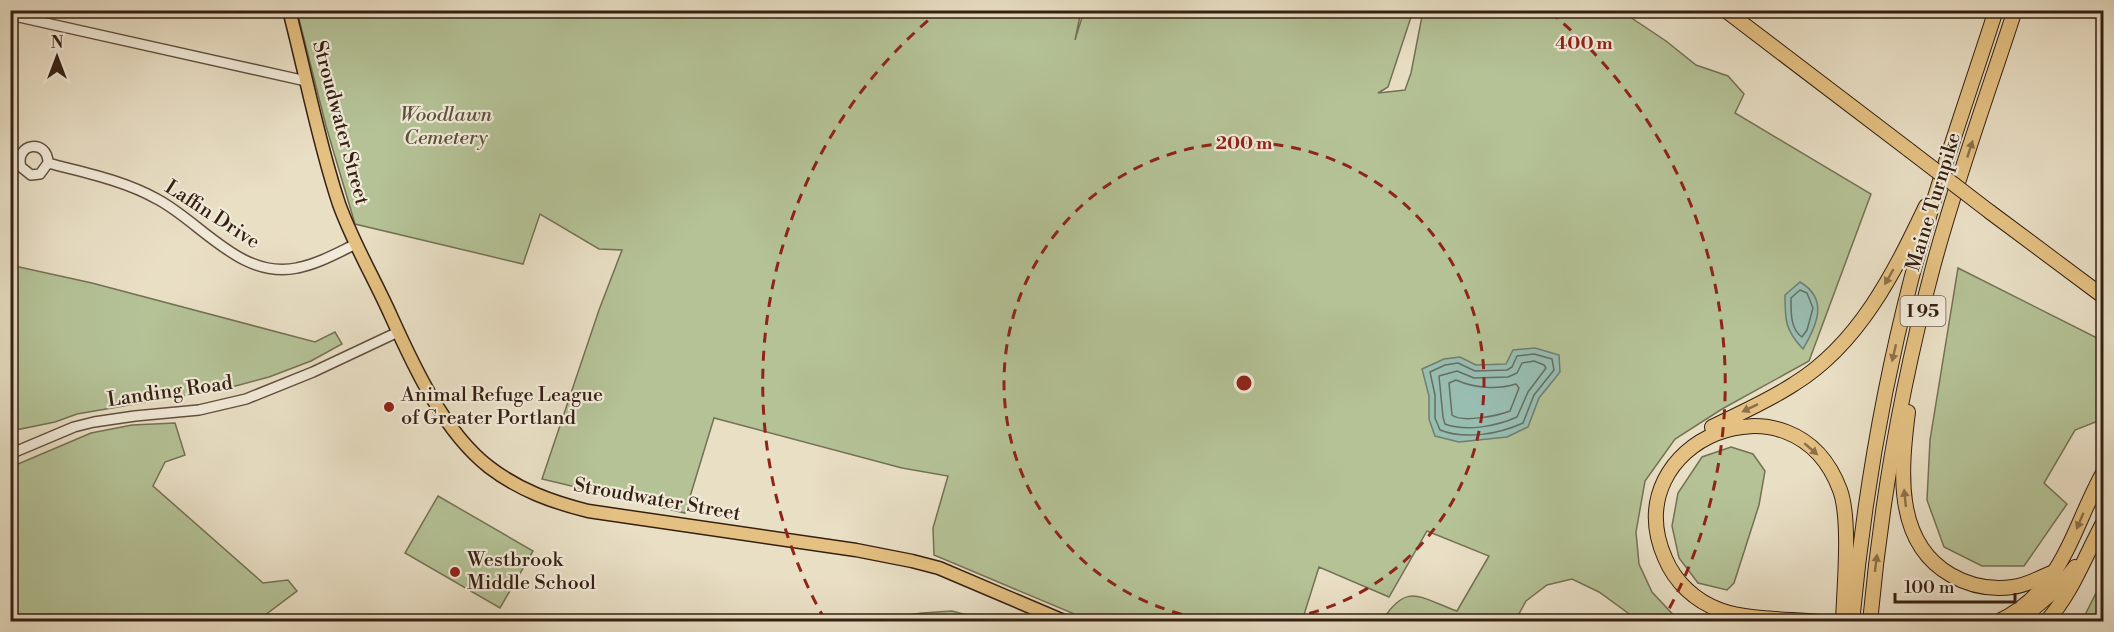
<svg xmlns="http://www.w3.org/2000/svg" width="2114" height="632" font-family="'Libre Bodoni',serif">
<style>
.green{fill:#b4c296;stroke:#747154;stroke-width:1.5}
.water{fill:#98bdb1;stroke:#707e71;stroke-width:1.5}
.lines{fill:none;stroke-linecap:round;stroke-linejoin:round}
.shore{stroke:#666e62;stroke-width:1.5}
.minor-casing{stroke:#62503f;stroke-width:12}
.major-casing{stroke:#352012;stroke-width:15}
.highway-casing{stroke:#352012;stroke-width:16}
.minor{stroke:#f1ead9;stroke-width:9}
.major{stroke:#e4c082;stroke-width:12}
.highway{stroke:#e4c082;stroke-width:14}
.highway-bridge-casing{stroke:#352012;stroke-width:16;stroke-linecap:butt}
.highway-bridge{stroke:#e4c082;stroke-width:14}
.oneway{fill:#8c704a}
.ring{fill:none;stroke:#8f2418;stroke-width:3;stroke-dasharray:10 8}
.poi-dot{fill:#8f2418;stroke:#f1ead9;stroke-width:2}
.labels{text-anchor:middle;dominant-baseline:central;stroke-width:4.5;stroke-linejoin:round;paint-order:stroke}
.shield{fill:#f1ead9;stroke:#6d5d4e;stroke-width:1.5}
.shield-label{font-size:18px;font-weight:bold;fill:#352012}
.park-label{font-size:20px;font-style:italic;fill:#5b513a;stroke:#f1ead9}
.street-label{font-size:20px;fill:#352012;stroke:#f1ead9}
.poi-label{font-size:20px;fill:#352012;stroke:#f1ead9;text-anchor:start}
.centre{fill:#8f2418;stroke:#f1ead9;stroke-width:3}
.ring-label{font-size:18px;text-anchor:middle;font-weight:bold;fill:#8f2418;stroke:#f1ead9;stroke-width:4.5;stroke-linejoin:round;paint-order:stroke}
</style>
<rect width="100%" height="100%" fill="#e9dfc5"/>
<filter id="stains"><feTurbulence type="fractalNoise" baseFrequency=".00333" numOctaves="4"/><feColorMatrix values="0 0 0 0 .2 0 0 0 0 .09 0 0 0 0 .02 0 0 0 .5 -.17"/></filter>
<radialGradient id="worn" r=".72"><stop offset=".6" stop-color="#630" stop-opacity="0"/><stop offset="1" stop-color="#630" stop-opacity=".3"/></radialGradient>
<g class="green">
<path d="M297 11H1081L1075 40 1084 11H1413L1388 87 1378 93 1405 90 1411 73 1423 11H1621L1666 41 1696 65 1728 76 1744 94 1735 113 1871 194 1809 361 1722 409 1675 439 1645 481 1636 532 1639 564 1652 592 1679 621H1631L1632 616 1599 592 1572 579 1547 585 1526 601 1515 621H1382C1407 581 1420 598 1457 611L1489 556 1427 531 1389 597 1319 567 1302 621H1091L934 555 933 528 948 476 902 468 714 418 685 513 542 479 599 310 622 250 599 249 540 214 523 264 355 224 326 126Z"/>
<path d="M10 265 92 283 315 342 335 332 342 344 311 361 269 377 228 388 77 414 55 422 11 431Z"/>
<path d="M1958 268 2103 341V419L2075 430 2044 483 2067 504 2024 566H1982L1944 547 1927 500 1930 440Z"/>
<path d="M175 423 185 455 165 462 153 486 263 583 288 580 297 591 257 621H11V467L91 433 132 425Z"/>
<path d="M1731 447 1753 454 1765 471 1759 505 1734 583 1727 590 1698 583 1679 558 1672 526 1678 493 1702 457Z"/>
<path d="M438 496 533 551 500 608 405 553Z"/>
<path d="M2103 579V621H2082Z"/>
<path d="M952 611 988 621H864L922 613Z"/>
</g>
<g class="water">
<path d="M1800 282C1829 299 1817 325 1803 349 1785 330 1785 320 1785 295Z"/>
<path d="M1535 348 1559 355 1560 372 1539 398 1528 427 1507 437 1459 442 1435 436 1429 419V396L1422 369 1444 359 1460 357 1476 365 1506 364 1513 350Z"/>
</g>
<g class="lines">
<g class="shore">
<path d="M1800 290 1807 293 1813 308 1807 330 1802 337C1790 329 1791 311 1791 298Z"/>
<path d="M1534 354 1552 359 1554 370 1534 395 1523 423C1499 434 1465 440 1440 430L1435 418V395L1430 372 1445 365 1458 363 1475 371 1507 370 1512 367 1517 356Z"/>
<path d="M1534 361 1544 365 1546 368 1528 392 1517 417C1497 426 1466 432 1445 424L1443 417 1439 376 1457 371 1474 378 1508 377 1517 373 1522 363Z"/>
<path d="M1456 380C1474 388 1497 390 1516 384L1519 388 1510 411C1497 416 1462 423 1452 415L1449 383Z"/>
</g>
<defs>
<g id="minor">
<path d="M10 15 306 81"/>
<path d="M48 163 40 174 31 175 21 167C14 143 48 138 48 163 85 173 123 180 157 199 201 222 241 280 297 268 318 264 337 253 356 244"/>
<path d="M10 454 74 427 94 422 135 416 199 410 246 399 313 372 398 332"/>
</g>
<path id="major" d="M289 10C306 75 318 141 339 204 353 243 374 278 391 316 414 367 444 432 489 467 519 490 552 502 588 511L856 550 912 561 939 568 1066 622"/>
<g id="highway">
<path d="M1725 10 1909 150"/>
<path d="M1990 212 2104 297"/>
<path d="M1908 412C1901 468 1893 542 1951 575 1970 586 1991 590 2013 587 2028 585 2043 576 2056 571"/>
<path d="M1712 427C1740 413 1768 401 1794 384 1859 344 1894 273 1926 206"/>
<path d="M2027 614 2059 587 2075 567"/>
<path d="M1819 622C1789 619 1748 620 1720 610 1695 601 1675 582 1665 558 1614 441 1794 366 1840 490 1851 520 1844 588 1843 622"/>
<path d="M1852 622C1863 506 1882 392 1911 280 1935 189 1967 100 1996 10"/>
<path d="M1870 622C1881 502 1902 383 1933 267 1956 181 1987 96 2015 10"/>
<path d="M1997 622C2063 592 2072 528 2104 471"/>
<path d="M2046 622C2073 592 2085 556 2104 521"/>
</g>
</defs>
<use href="#minor" class="minor-casing"/>
<use href="#major" class="major-casing"/>
<use href="#highway" class="highway-casing"/>
<use href="#minor" class="minor"/>
<use href="#major" class="major"/>
<use href="#highway" class="highway"/>
<defs>
<path id="highway-bridge" d="M1909 150 1990 212"/>
</defs>
<use href="#highway-bridge" class="highway-bridge-casing"/>
<use href="#highway-bridge" class="highway-bridge"/>
</g>
<defs><path id="oneway-solid" d="M-6-.8H1V-3.2L6.5 0L1 3.2V.8H-6Z" transform="scale(1.5)"/></defs>
<g class="oneway">
<use href="#oneway-solid" transform="translate(1970 149) rotate(-72)"/>
<use href="#oneway-solid" transform="translate(1889 277) rotate(120)"/>
<use href="#oneway-solid" transform="translate(1894 353) rotate(103)"/>
<use href="#oneway-solid" transform="translate(1750 408) rotate(154)"/>
<use href="#oneway-solid" transform="translate(1811 449) rotate(41)"/>
<use href="#oneway-solid" transform="translate(1905 498) rotate(-96)"/>
<use href="#oneway-solid" transform="translate(2080 521) rotate(113)"/>
<use href="#oneway-solid" transform="translate(1876 563) rotate(-83)"/>
</g>
<g class="ring">
<path d="M1217 621A240 240 0 1 1 1271 621"/>
<path d="M825 620A481 481 0 0 1 938 12M1550 12A481 481 0 0 1 1663 620"/>
</g>
<g class="poi-dot">
<circle cx="389" cy="407" r="6"/>
<circle cx="455" cy="572" r="6"/>
</g>
<g class="labels">
<rect class="shield" x="1900.5" y="296" width="45" height="30" rx="4.5"/>
<g class="shield-label">
<text x="1923" y="311">I 95</text>
</g>
<g class="park-label">
<text x="446" y="115">Woodlawn<tspan x="446" dy="23">Cemetery</tspan></text>
</g>
<g class="street-label">
<text transform="translate(340 123) rotate(75)">Stroudwater Street</text>
<text transform="translate(1934 202) rotate(-73)">Maine Turnpike</text>
<text transform="translate(212 215) rotate(33)">Laffin Drive</text>
<text transform="translate(170 392) rotate(-8)">Landing Road</text>
<text transform="translate(657 500) rotate(10)">Stroudwater Street</text>
</g>
<g class="poi-label">
<text x="401" y="395">Animal Refuge League<tspan x="401" dy="23">of Greater Portland</tspan></text>
<text x="467" y="560">Westbrook<tspan x="467" dy="23">Middle School</tspan></text>
</g>
</g>
<circle cx="1244" cy="383" r="9" class="centre"/>
<g class="ring-label">
<text x="1584" y="49">400 m</text>
<text x="1244" y="149">200 m</text>
</g>
<rect width="2114" height="632" fill="none" stroke="#e9dfc5" stroke-width="36"/>
<rect x="12" y="12" width="2090" height="608" fill="none" stroke="#352012" stroke-width="3"/>
<rect x="18" y="18" width="2078" height="596" fill="none" stroke="#352012" stroke-width="1.5"/>
<g transform="translate(57 57)" stroke="#f1ead9" stroke-width="4.5" paint-order="stroke">
<path d="M0-4.5L10 22L0 15L-10 22Z" fill="#352012"/>
<text y="-9" font-size="16" font-weight="bold" text-anchor="middle" fill="#352012">N</text>
</g>
<path d="M1895 593v9h120v-9" fill="none" stroke="#352012" stroke-width="3"/>
<text x="1904" y="593" font-size="18" fill="#352012" stroke="#f1ead9" stroke-width="4.5" paint-order="stroke">100 m</text>
<rect width="100%" height="100%" filter="url(#stains)"/>
<rect width="100%" height="100%" fill="url(#worn)"/>
</svg>
